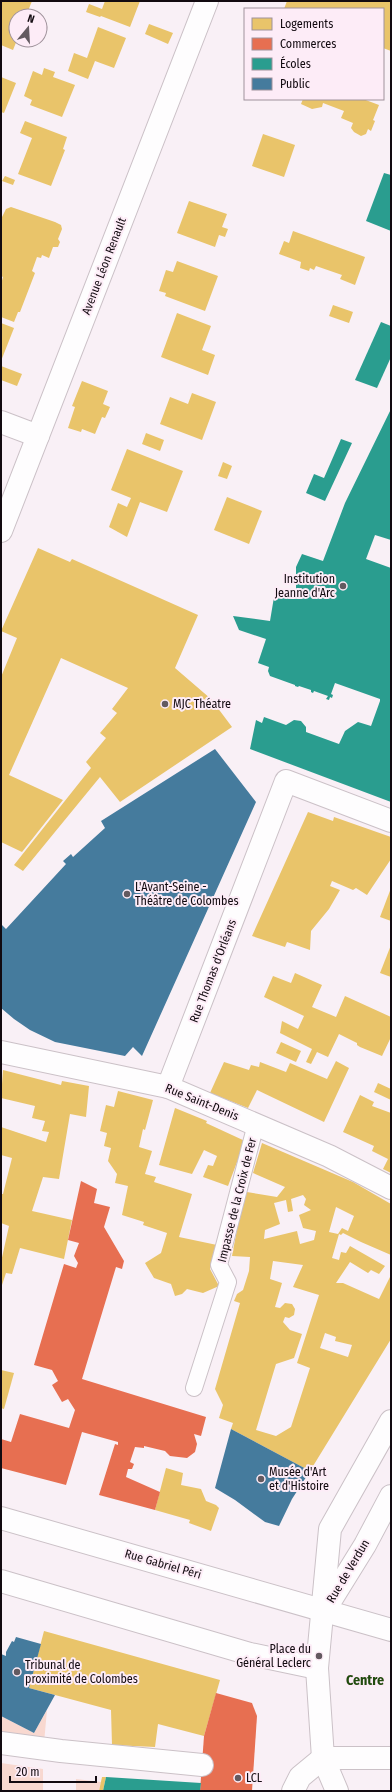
<svg xmlns="http://www.w3.org/2000/svg" width="392" height="1792" font-family="'Fira Sans Condensed',sans-serif">
<style>
.green{fill:#f8d8d0}
.homes{fill:#e9c46a;fill-rule:evenodd}
.shops{fill:#e76f51}
.schools{fill:#2a9d8f}
.public{fill:#457b9d}
.lines{fill:none;stroke-linecap:round;stroke-linejoin:round}
.lane-casing{stroke:#cbc1c7;stroke-width:18}
.street-casing{stroke:#cbc1c7;stroke-width:24}
.secondary-casing{stroke:#cbc1c7;stroke-width:24}
.lane{stroke:#fefdfe;stroke-width:16}
.street{stroke:#fefdfe;stroke-width:22}
.secondary{stroke:#fefdfe;stroke-width:22}
.poi-dot{fill:#635a60;stroke:#fdecf7;stroke-width:1.5}
.labels{text-anchor:middle;dominant-baseline:central;stroke-width:4;stroke-linejoin:round;paint-order:stroke}
.street-label{font-size:12px;fill:#120a10;stroke:#fdecf7}
.poi-label{font-size:12px;fill:#120a10;stroke:#fdecf7;text-anchor:start}
.quarter-label{font-size:14px;font-weight:bold;fill:#214b0e;stroke:#fdecf7}
</style>
<rect width="100%" height="100%" fill="#f9f0f6"/>
<g class="green">
<path d="M47 1710 44 1743 1 1737V1716L34 1733Z"/>
<path d="M1 1763 43 1769V1791L1 1790Z"/>
<path d="M76 1779 101 1782 99 1791H76Z"/>
</g>
<g class="homes">
<path d="M1 1H32L26 16H16L17 40 13 50 1 45Z"/>
<path d="M105 1H140L130 27 101 16 100 17 86 12 89 4 102 9Z"/>
<path d="M287 1H391V51L383 48V9H284Z"/>
<path d="M149 24 173 33 168 44 145 34Z"/>
<path d="M98 27 126 38 114 68 95 61 88 79 68 71 74 53 87 58Z"/>
<path d="M44 68 55 72 53 77 75 85 62 117 30 105 32 100 24 96 33 71 42 75Z"/>
<path d="M1 77 16 83 4 113 1 112Z"/>
<path d="M303 99H363L379 105 373 120 375 121 371 131 368 129 366 134 361 136 354 132 351 128 353 123 341 118 344 111 323 103 322 107 312 109 301 104Z"/>
<path d="M25 121 67 137 63 149 65 150 51 186 18 174 32 138 20 133Z"/>
<path d="M263 134 295 145 284 177 252 166Z"/>
<path d="M5 176 15 180 13 185 2 181Z"/>
<path d="M189 201 227 214 222 227 228 229 225 237 219 235 215 247 177 233Z"/>
<path d="M11 207 55 222 61 225 62 229 58 239 60 242 58 247H53L49 258 42 255 41 258 37 257 32 271 35 273 20 312H18L14 322 1 317V284L3 277 1 276V219L6 209Z"/>
<path d="M293 231 365 257 355 285 340 279 342 275 316 266 314 270 310 268 309 271 300 268 301 262 279 254 284 241 289 243Z"/>
<path d="M177 261 218 276 205 311 165 296 166 293 159 291 166 270 173 272Z"/>
<path d="M333 305 353 312 349 323 329 316Z"/>
<path d="M177 313 211 326 202 350 215 355 208 375 161 357Z"/>
<path d="M1 323 14 328 1 361Z"/>
<path d="M1 366 22 374 17 386 1 380Z"/>
<path d="M82 381 108 391 103 404 110 407 105 418 102 417 95 434 82 429 81 432 68 428 75 407 72 406Z"/>
<path d="M192 393 216 402 202 440 160 424 170 397 188 404Z"/>
<path d="M146 433 164 440 160 451 142 444Z"/>
<path d="M127 449 183 471 167 512 140 502 127 537 109 527 118 503 127 507 131 498 111 490Z"/>
<path d="M223 462 232 466 227 479 218 476Z"/>
<path d="M227 497 262 511 249 544 214 530Z"/>
<path d="M38 548 70 562 72 559 198 615 175 668 211 699 232 727 120 802 100 777 23 871 14 865 91 768 86 762 106 738 100 733 117 713 112 709 128 688 61 658 9 775 63 800 22 852 1 842V677L17 638 1 631Z"/>
<path d="M308 812 333 821 334 817 391 837V859L367 895 356 888 353 890 332 881 330 886 340 890 329 909 311 931 310 950 287 942 285 947 252 936Z"/>
<path d="M391 888V921L380 917Z"/>
<path d="M391 945V977L380 973Z"/>
<path d="M295 973 322 985 312 1007 336 1017 345 996 391 1017V1037L382 1056 360 1047 357 1045V1043L339 1034 328 1057 317 1052 311 1064 306 1062 312 1049 280 1033 282 1021 298 1029 304 1016 264 997 273 976 291 983Z"/>
<path d="M281 1042 301 1051 296 1062 276 1053Z"/>
<path d="M336 1061 349 1068 324 1122 257 1090 248 1108 210 1093 224 1062 249 1070 251 1065 259 1067 260 1062 286 1072 290 1063 327 1079Z"/>
<path d="M3 1070 61 1085 62 1081 89 1086 86 1117 70 1114 59 1179 43 1177 32 1211 72 1220 64 1259 20 1248 12 1274 6 1273 1 1288V1262L9 1226 1 1223V1194H3L12 1158 1 1155V1127L46 1142 49 1132 42 1131 45 1121 32 1118 35 1106 1 1098Z"/>
<path d="M378 1083 391 1089V1100L374 1092Z"/>
<path d="M118 1091 153 1100 145 1130 143 1129 139 1147 152 1151 145 1174 156 1177 154 1182 192 1194 179 1237 217 1245 210 1269 219 1286 203 1293 187 1289 182 1294 175 1296 171 1284 154 1278 145 1263 161 1253 167 1233 143 1225 144 1222 122 1215 128 1186 115 1183 117 1174 108 1161 111 1148 104 1146 107 1133 100 1131 106 1105 114 1107Z"/>
<path d="M360 1095 374 1102 372 1106 391 1113V1173L383 1169 388 1159 372 1151 374 1146 343 1132Z"/>
<path d="M175 1108 207 1121 206 1123 245 1141 228 1186 203 1177 208 1165 213 1166 217 1156 204 1150 192 1174 159 1165Z"/>
<path d="M262 1143 353 1182 391 1204V1255L361 1242 343 1233 341 1235 339 1234 332 1258 339 1260 341 1252 346 1253 350 1246 385 1266 379 1274 371 1270 368 1273 350 1262 336 1283H343L379 1299 391 1275V1339L310 1471 231 1429 233 1423 219 1418 223 1405 215 1389 240 1303 234 1301 237 1294 243 1290 249 1271 250 1257 232 1256 240 1213 247 1192 277 1197 285 1187 253 1173ZM303 1195 306 1199 304 1205 311 1210 299 1215 303 1228 316 1231 314 1240 300 1244 297 1231 264 1239 265 1230 280 1224 274 1203 286 1200 288 1212 293 1211 291 1199ZM336 1207 354 1216 348 1231 342 1228 338 1234 329 1232ZM273 1261 303 1265 293 1287 319 1295 297 1363 310 1368 291 1427 276 1436 256 1430 276 1364 294 1358 302 1334 290 1330 283 1322 285 1317 289 1318 294 1315 295 1309 292 1304 285 1303 280 1308 275 1307 282 1283 270 1279ZM325 1333 336 1337 335 1341 352 1345 348 1357 320 1348Z"/>
<path d="M1 1370 14 1373 4 1409 1 1408Z"/>
<path d="M166 1468 183 1473 181 1485 201 1489 206 1501 216 1505 219 1508 211 1531 189 1523 190 1520 155 1510Z"/>
<path d="M44 1631 220 1680 204 1736 158 1724 155 1747 112 1745 111 1710 29 1688Z"/>
<path d="M102 1777H106L103 1791H99Z"/>
</g>
<g class="shops">
<path d="M81 1181 97 1189 94 1203 110 1207 104 1227 124 1261 122 1269 116 1267 82 1379 206 1417 201 1436 194 1434 197 1444 195 1452 187 1458 170 1456 165 1451 144 1446V1448L135 1447 130 1462 134 1464 132 1469H128L126 1477 160 1492 155 1510 99 1495 115 1444 118 1445V1442L82 1432 66 1485 1 1468V1439L11 1442 20 1414 69 1428 75 1410 68 1399 62 1402 52 1385 58 1381 52 1370 34 1365 64 1264 76 1268 78 1263 74 1256 79 1243 68 1240Z"/>
<path d="M216 1693 252 1703 257 1716 252 1791H200L204 1736Z"/>
</g>
<g class="schools">
<path d="M384 173 391 175V231L366 221Z"/>
<path d="M381 322 391 326V357L377 388 355 380Z"/>
<path d="M391 409V540L375 535 366 559 391 568V802L250 749 256 720 262 723 264 717 286 725 294 720 301 721 306 727V732L339 744 345 731 358 722 371 726 380 701V699L335 683 331 694 333 695 332 698 330 697 329 700 326 699 328 696 314 691 313 693 311 692V690L299 686 298 687 295 686V685L270 676 268 671 269 667 258 663 266 639 239 630 233 616 270 621 275 591 296 593V567L302 554 323 561 345 503Z"/>
<path d="M341 439 352 443 325 501 306 493 314 474 324 478Z"/>
<path d="M106 1777 201 1783 200 1791H103Z"/>
</g>
<g class="public">
<path d="M215 749 256 802 142 1056 133 1047 125 1056 55 1042 30 1030 14 1019 1 1008V924L6 929 66 864 63 861 71 854 73 857 105 828 101 821Z"/>
<path d="M231 1429 310 1471 292 1499 279 1526 265 1522 235 1500 215 1488Z"/>
<path d="M16 1637 41 1644 29 1688 55 1695 34 1733 1 1716V1654L6 1656V1652L12 1641 14 1642Z"/>
</g>
<g class="lines">
<defs>
<path id="lane" d="M194 1388 228 1282 219 1265 256 1124"/>
<g id="street">
<path d="M1 422 38 436"/>
<path d="M1 531 207 1"/>
<path d="M1 1052 168 1087 329 1156 391 1188"/>
<path d="M168 1087 286 781 391 821"/>
<path d="M1 1743 61 1751 202 1765"/>
</g>
<g id="secondary">
<path d="M1 1518 391 1630"/>
<path d="M1 1581 250 1654 317 1668"/>
<path d="M326 1608 365 1545 391 1496"/>
<path d="M323 1758H391"/>
<path d="M293 1791 300 1777 323 1758"/>
<path d="M337 1791 323 1758 317 1668 330 1529 391 1421"/>
</g>
</defs>
<use href="#lane" class="lane-casing"/>
<use href="#street" class="street-casing"/>
<use href="#secondary" class="secondary-casing"/>
<use href="#lane" class="lane"/>
<use href="#street" class="street"/>
<use href="#secondary" class="secondary"/>
</g>
<g class="poi-dot">
<circle cx="343" cy="586" r="4"/>
<circle cx="165" cy="704" r="4"/>
<circle cx="127" cy="894" r="4"/>
<circle cx="261" cy="1479" r="4"/>
<circle cx="319" cy="1656" r="4"/>
<circle cx="17" cy="1672" r="4"/>
<circle cx="238" cy="1778" r="4"/>
</g>
<g class="labels">
<g class="street-label">
<text transform="translate(104 266) rotate(-69)">Avenue Léon Renault</text>
<text transform="translate(213 971) rotate(-69)">Rue Thomas d'Orléans</text>
<text transform="translate(202 1102) rotate(22)">Rue Saint-Denis</text>
<text transform="translate(237 1200) rotate(-76)">Impasse de la Croix de Fer</text>
<text transform="translate(163 1564) rotate(16)">Rue Gabriel Péri</text>
<text transform="translate(348 1571) rotate(-59)">Rue de Verdun</text>
</g>
<g class="poi-label">
<text x="335" y="579" text-anchor="end">Institution<tspan x="335" dy="14">Jeanne d'Arc</tspan></text>
<text x="173" y="704">MJC Théatre</text>
<text x="135" y="887">L'Avant-Seine -<tspan x="135" dy="14">Théâtre de Colombes</tspan></text>
<text x="269" y="1472">Musée d'Art<tspan x="269" dy="14">et d'Histoire</tspan></text>
<text x="311" y="1649" text-anchor="end">Place du<tspan x="311" dy="14">Général Leclerc</tspan></text>
<text x="25" y="1665">Tribunal de<tspan x="25" dy="14">proximité de Colombes</tspan></text>
<text x="246" y="1778">LCL</text>
</g>
<g class="quarter-label">
<text x="365" y="1680">Centre</text>
</g>
</g>
<rect width="392" height="1792" fill="none" stroke="#120a10" stroke-width="4"/>
<rect x="244" y="8" width="140" height="92" fill="#fdecf7" stroke="#9f929b"/>
<rect x="252" y="18" width="20" height="12" fill="#e9c46a" stroke="#9f929b"/>
<text x="280" y="28" font-size="12" fill="#120a10">Logements</text>
<rect x="252" y="38" width="20" height="12" fill="#e76f51" stroke="#9f929b"/>
<text x="280" y="48" font-size="12" fill="#120a10">Commerces</text>
<rect x="252" y="58" width="20" height="12" fill="#2a9d8f" stroke="#9f929b"/>
<text x="280" y="68" font-size="12" fill="#120a10">Écoles</text>
<rect x="252" y="78" width="20" height="12" fill="#457b9d" stroke="#9f929b"/>
<text x="280" y="88" font-size="12" fill="#120a10">Public</text>
<g transform="translate(28 28) rotate(18)"><circle r="19" fill="#fdecf7" stroke="#9f929b"/>
<path d="M0-3L7 15L0 10L-7 15Z" fill="#635a60"/>
<text y="-6" font-size="11" font-weight="bold" text-anchor="middle" fill="#120a10">N</text>
</g>
<path d="M10 1776v6h86v-6" fill="none" stroke="#120a10" stroke-width="2"/>
<text x="16" y="1776" font-size="12" fill="#120a10" stroke="#fdecf7" stroke-width="3" paint-order="stroke">20 m</text>
</svg>
